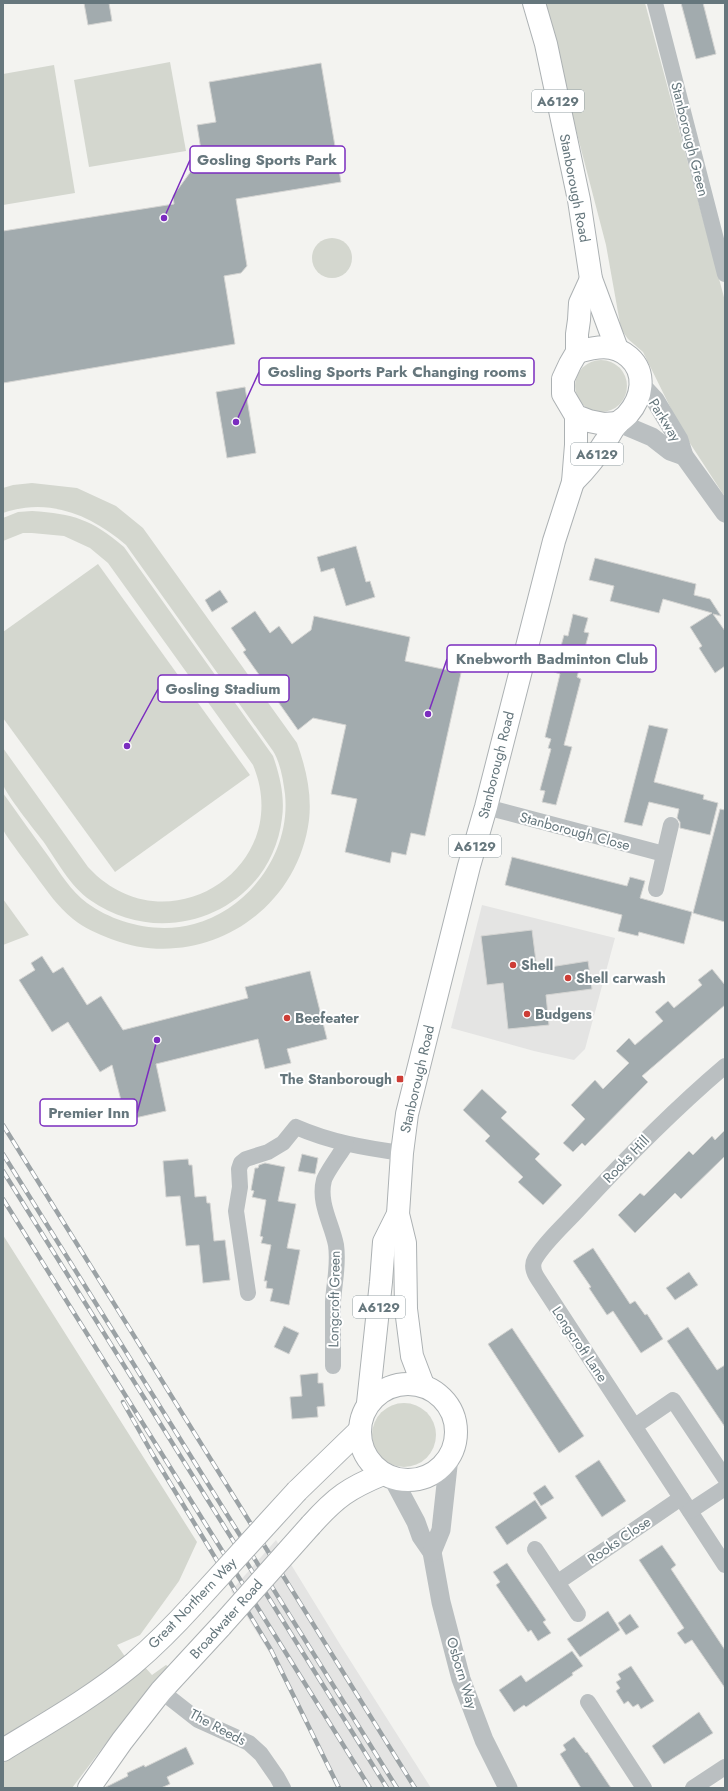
<svg xmlns="http://www.w3.org/2000/svg" width="728" height="1791" font-family="Jost,sans-serif">
<style>
.built{fill:#e4e4e3}
.green{fill:#d4d7cf}
.building{fill:#a2abae;stroke:#d4d4d2}
.lines{fill:none;stroke-linecap:round;stroke-linejoin:round}
.primary-casing{stroke:#acb1b3;stroke-width:24}
.minor{stroke:#babfc1;stroke-width:16}
.tertiary{stroke:#babfc1;stroke-width:19}
.primary{stroke:#fff;stroke-width:22}
.rail-casing{stroke:#9ba2a5;stroke-width:4.5}
.rail{stroke:#fff;stroke-width:3;stroke-dasharray:9;stroke-linecap:butt}
.primary-bridge-casing{stroke:#acb1b3;stroke-width:24;stroke-linecap:butt}
.primary-bridge{stroke:#fff;stroke-width:22}
.poi-dot{fill:#cd3d36;stroke:#fff;stroke-width:1.5}
.labels{text-anchor:middle;dominant-baseline:central;stroke-width:4;stroke-linejoin:round;paint-order:stroke}
.shield{fill:#fff;stroke:#94a0a4;stroke-width:1}
.shield-label{font-size:13px;font-weight:bold;fill:#66777d}
.street-label{font-size:14px;fill:#66777d;stroke:#fff}
.poi-label{font-size:14px;font-weight:bold;fill:#66777d;stroke:#fff;text-anchor:start}
.leader{fill:none;stroke:#7b2cbf;stroke-width:1.5}
.callout-dot{fill:#7b2cbf;stroke:#fff;stroke-width:1.5}
.callout{fill:#fff;stroke:#7b2cbf;stroke-width:1.5}
.callout-label{font-size:15px;text-anchor:middle;font-weight:bold;fill:#66777d}
</style>
<rect width="100%" height="100%" fill="#f3f3f0"/>
<g class="built">
<path d="M482 905 615 938 585 1049 574 1060 534 1051 451 1028Z"/>
<path d="M276 1540 341 1646 431 1788H336L293 1691 231 1591Z"/>
</g>
<g class="green">
<path d="M543 3H645L725 301V497L682 431 643 352 628 339 621 329 606 245Z"/>
<path d="M170 62 186 151 89 167 74 80Z"/>
<path d="M54 65 75 193 3 205V74Z"/>
<circle cx="332" cy="258" r="20"/>
<circle cx="601" cy="386" r="26"/>
<path d="M32 483 77 488 116 506 143 528 297 743C306 768 312 794 309 820 297 915 199 973 111 939 98 934 84 928 73 919 58 907 47 891 36 876 30 867 5 836 3 829 1 820 3 803 3 793 18 814 33 835 49 857 60 873 71 891 87 903 116 924 158 934 194 924 249 909 291 853 285 794 283 780 281 764 273 751L126 545C91 515 49 497 3 513V488L13 485Z"/>
<path d="M32 511C74 514 91 519 124 547L273 756C280 776 285 797 282 818 271 911 165 953 90 900 70 886 57 861 43 841 36 832 4 792 3 784 1 773 3 760 3 748L88 867C165 951 296 868 253 765L108 563 90 548 64 536 32 533H23L3 541V518L18 512Z"/>
<path d="M98 564 250 775 115 872 3 718V632Z"/>
<path d="M3 899 29 935 3 945Z"/>
<path d="M3 1235 197 1542 179 1581 140 1635 117 1645 126 1658 3 1740Z"/>
<circle cx="404" cy="1435" r="32"/>
<path d="M143 1665 152 1675 166 1665 169 1667 119 1726 72 1788H3V1763L102 1697Z"/>
</g>
<g class="building">
<path d="M84 3H109L112 21 88 25Z"/>
<path d="M681 3H703L716 54 696 59Z"/>
<path d="M321 63 341 182 236 199 247 266 241 273 224 276 235 344 3 383V231L174 204 173 196 202 156 197 125 216 122 209 82Z"/>
<path d="M245 387 256 453 227 458 216 392Z"/>
<path d="M356 546 366 582 370 581 375 597 346 606 334 568 321 572 317 557Z"/>
<path d="M595 558 696 584 694 595 710 599 721 616 713 614 725 631V666L715 673 699 648 702 646 690 627 712 613 663 599 659 613 610 601 614 586 589 580Z"/>
<path d="M220 590 228 602 212 612 205 600Z"/>
<path d="M255 611 270 633 279 626 292 644 311 630 314 616 410 637 405 661 461 673 425 836 411 833 406 855 392 852 390 863 345 852 357 799 331 794 346 725 313 718 298 730 243 652 246 650 231 628Z"/>
<path d="M573 614 588 618 584 632 589 633 577 677 581 679 564 745 572 747 556 805 542 802 545 791 540 790 551 749 548 748 551 739 545 737 560 674 554 672 564 635 568 636Z"/>
<path d="M649 725 668 729 654 782 704 795 703 799 718 803 710 835 680 828V822L677 818 679 809 649 802 642 826 624 822Z"/>
<path d="M720 809 725 810V922L693 913Z"/>
<path d="M512 857 627 886 630 877 645 881 640 898 692 912 684 944 639 932 638 936 618 931 622 915 505 885Z"/>
<path d="M532 930 537 969 588 961 592 989 546 995 549 1025 508 1029 503 983 487 985 481 936Z"/>
<path d="M42 956 53 973 63 967 87 1005 101 996 123 1030 248 998 245 987 310 971 327 1039 287 1049 291 1063 265 1069 258 1039 156 1064 166 1111 126 1120 112 1065 100 1072 68 1022 52 1032 19 980 35 970 31 963Z"/>
<path d="M712 969 725 985V1005L642 1076 648 1082 585 1146 582 1143 573 1152 563 1143 585 1119 571 1105 595 1080 603 1089 629 1063 616 1051 629 1038 635 1045 663 1021 655 1012 668 1001 674 1008 702 985 698 980Z"/>
<path d="M482 1089 507 1112 501 1118 540 1154 535 1159 562 1185 543 1205 518 1182 523 1177 485 1141 490 1136 463 1110Z"/>
<path d="M725 1130V1156L681 1199 675 1193 635 1233 618 1215 640 1193 644 1196 689 1151 693 1155 712 1136 715 1140Z"/>
<path d="M302 1154 318 1158 315 1174 298 1171Z"/>
<path d="M188 1159 189 1165H192L195 1197 206 1196 207 1203H210L214 1241 225 1240 230 1280 203 1283 199 1245 186 1246 180 1196 166 1197 163 1161Z"/>
<path d="M265 1163 285 1167 278 1201 296 1204 287 1248 300 1250 289 1305 270 1301 273 1289 266 1288 267 1281H264L271 1245 261 1243 263 1237 260 1236 266 1200 252 1197 254 1191 251 1190 255 1168H258L259 1165Z"/>
<path d="M593 1248 630 1304 635 1301 645 1315 647 1314 663 1339 641 1353 613 1311 607 1315 589 1288 591 1287 573 1261Z"/>
<path d="M689 1272 698 1285 675 1300 666 1288Z"/>
<path d="M284 1326 299 1333 289 1354 274 1347Z"/>
<path d="M688 1327 717 1370 725 1365V1427L667 1341Z"/>
<path d="M512 1328 584 1436 559 1453 488 1344Z"/>
<path d="M318 1373V1383H323L325 1406 317 1407 318 1417 292 1419 290 1397 302 1396 300 1375Z"/>
<path d="M599 1460 626 1501 602 1517 575 1476Z"/>
<path d="M545 1485 554 1498 541 1506 533 1493Z"/>
<path d="M535 1500 547 1518 507 1545 495 1527Z"/>
<path d="M662 1545 676 1565 671 1569 725 1650V1688L692 1640 685 1644 677 1633 684 1628 639 1560Z"/>
<path d="M507 1563 546 1620 543 1622 551 1633 538 1641 531 1630 528 1632 496 1585 500 1582 493 1572Z"/>
<path d="M608 1611 620 1630 580 1657 567 1639Z"/>
<path d="M630 1614 639 1627 626 1635 618 1623Z"/>
<path d="M572 1651 583 1666 572 1673 573 1675 526 1707 524 1705 514 1712 499 1690 521 1675 526 1682Z"/>
<path d="M631 1666 654 1701 641 1709 638 1704 633 1707 628 1701 624 1704 616 1691 620 1688 616 1682 621 1679 618 1674Z"/>
<path d="M699 1712 713 1733 664 1764 652 1746Z"/>
<path d="M574 1737 586 1753 587 1752 611 1788H581L560 1754 566 1750 563 1745Z"/>
<path d="M186 1747 194 1764 167 1777 170 1784 161 1788H104L128 1776 127 1773 144 1765 145 1767Z"/>
</g>
<g class="lines">
<defs>
<g id="primary">
<path d="M534 3 546 44 579 200 591 279 617 349"/>
<path d="M591 279 580 303 579 320 577 334V352L570 364 563 379V394L576 416 589 421 604 424 618 423"/>
<path d="M573 482C585 470 596 457 605 442 609 437 612 429 617 424 619 421 625 418 628 414 642 398 647 373 629 357 613 343 596 347 577 352"/>
<circle cx="408" cy="1432" r="48"/>
<path d="M423 1385 412 1356 406 1309 405 1243 398 1214 402 1153 407 1114 469 866 486 807 554 541 573 482 576 445V416"/>
<path d="M368 1403 381 1282 384 1242 398 1214"/>
<path d="M297 1491 360 1430"/>
<path d="M311 1525C336 1497 349 1488 383 1474"/>
<path d="M3 1750C47 1723 93 1697 133 1664 155 1645 175 1625 194 1604"/>
<path d="M89 1788 122 1741 161 1691 221 1626"/>
</g>
</defs>
<use href="#primary" class="primary-casing"/>
<g class="minor">
<path d="M655 3 725 274"/>
<path d="M486 807 664 854"/>
<path d="M656 889 671 825"/>
<path d="M725 1066C672 1111 624 1160 577 1211 564 1225 544 1243 535 1259 531 1266 534 1273 538 1279L725 1565"/>
<path d="M248 1293 236 1211 240 1187 239 1169 241 1163 246 1159 268 1152 283 1143 296 1127C330 1142 365 1148 402 1153"/>
<path d="M333 1366C333 1345 333 1324 333 1302 334 1283 339 1265 336 1245 332 1224 318 1203 324 1180 327 1171 341 1153 346 1144"/>
<path d="M635 1426 673 1400 725 1478"/>
<path d="M690 1511 725 1488"/>
<path d="M535 1549 578 1614"/>
<path d="M558 1582 681 1498"/>
<path d="M161 1691 198 1720 249 1743 261 1754 277 1777 283 1788"/>
<path d="M588 1702 644 1788"/>
<path d="M693 1788 725 1767"/>
</g>
<g class="tertiary">
<path d="M642 386 655 400 679 440 684 456 725 513"/>
<path d="M619 423 652 437 670 451 684 456"/>
<path d="M392 1477 416 1522 421 1536 432 1552 441 1602 461 1679 484 1740 508 1788"/>
<path d="M432 1552 441 1530 449 1457"/>
</g>
<use href="#primary" class="primary"/>
<defs>
<g id="rail">
<path d="M3 1125 415 1788"/>
<path d="M3 1154 397 1788"/>
<path d="M3 1171 387 1788"/>
<path d="M3 1199 370 1788"/>
<path d="M123 1402 153 1455 271 1650 339 1788"/>
</g>
</defs>
<use href="#rail" class="rail-casing"/>
<use href="#rail" class="rail"/>
<defs>
<g id="primary-bridge">
<path d="M194 1604 297 1491"/>
<path d="M221 1626 311 1525"/>
</g>
</defs>
<use href="#primary-bridge" class="primary-bridge-casing"/>
<use href="#primary-bridge" class="primary-bridge"/>
</g>
<g class="poi-dot">
<circle cx="513" cy="965" r="4"/>
<circle cx="568" cy="978" r="4"/>
<circle cx="527" cy="1014" r="4"/>
<circle cx="287" cy="1018" r="4"/>
<rect x="396" y="1075" width="8" height="8" rx="2"/>
</g>
<g class="labels">
<g class="shield">
<rect x="532" y="90" width="52" height="22" rx="3"/>
<rect x="571" y="443" width="52" height="22" rx="3"/>
<rect x="449" y="835" width="52" height="22" rx="3"/>
<rect x="353" y="1296" width="52" height="22" rx="3"/>
</g>
<g class="shield-label">
<text x="558" y="101">A6129</text>
<text x="597" y="454">A6129</text>
<text x="475" y="846">A6129</text>
<text x="379" y="1307">A6129</text>
</g>
<g class="street-label">
<text transform="translate(690 139) rotate(76)">Stanborough Green</text>
<text transform="translate(575 188) rotate(79)">Stanborough Road</text>
<text transform="translate(665 420) rotate(58)">Parkway</text>
<text transform="translate(496 765) rotate(-76)">Stanborough Road</text>
<text transform="translate(575 831) rotate(15)">Stanborough Close</text>
<text transform="translate(417 1079) rotate(-77)">Stanborough Road</text>
<text transform="translate(626 1159) rotate(-46)">Rooks Hill</text>
<text transform="translate(334 1299) rotate(-89)">Longcroft Green</text>
<text transform="translate(580 1344) rotate(56)">Longcroft Lane</text>
<text transform="translate(619 1540) rotate(-34)">Rooks Close</text>
<text transform="translate(192 1603) rotate(-46)">Great Northern Way</text>
<text transform="translate(226 1619) rotate(-48)">Broadwater Road</text>
<text transform="translate(462 1673) rotate(73)">Osborn Way</text>
<text transform="translate(218 1727) rotate(28)">The Reeds</text>
</g>
<g class="poi-label">
<text x="521" y="965">Shell</text>
<text x="576" y="978">Shell carwash</text>
<text x="535" y="1014">Budgens</text>
<text x="295" y="1018">Beefeater</text>
<text x="392" y="1079" text-anchor="end">The Stanborough</text>
</g>
</g>
<path class="leader" d="M164 218L190 160M236 422L259 372M428 714L447 659M127 746L158 689M157 1040L137 1113"/>
<g class="callout-dot">
<circle cx="164" cy="218" r="4"/>
<circle cx="236" cy="422" r="4"/>
<circle cx="428" cy="714" r="4"/>
<circle cx="127" cy="746" r="4"/>
<circle cx="157" cy="1040" r="4"/>
</g>
<g class="callout">
<rect x="190" y="146" width="155" height="27" rx="4"/>
<rect x="259" y="358" width="275" height="27" rx="4"/>
<rect x="447" y="645" width="209" height="27" rx="4"/>
<rect x="158" y="675" width="131" height="27" rx="4"/>
<rect x="40" y="1099" width="97" height="27" rx="4"/>
</g>
<g class="callout-label">
<text x="267" y="165">Gosling Sports Park</text>
<text x="397" y="377">Gosling Sports Park Changing rooms</text>
<text x="552" y="664">Knebworth Badminton Club</text>
<text x="223" y="694">Gosling Stadium</text>
<text x="89" y="1118">Premier Inn</text>
</g>
<rect width="728" height="1791" fill="none" stroke="#66777d" stroke-width="8"/>
</svg>
